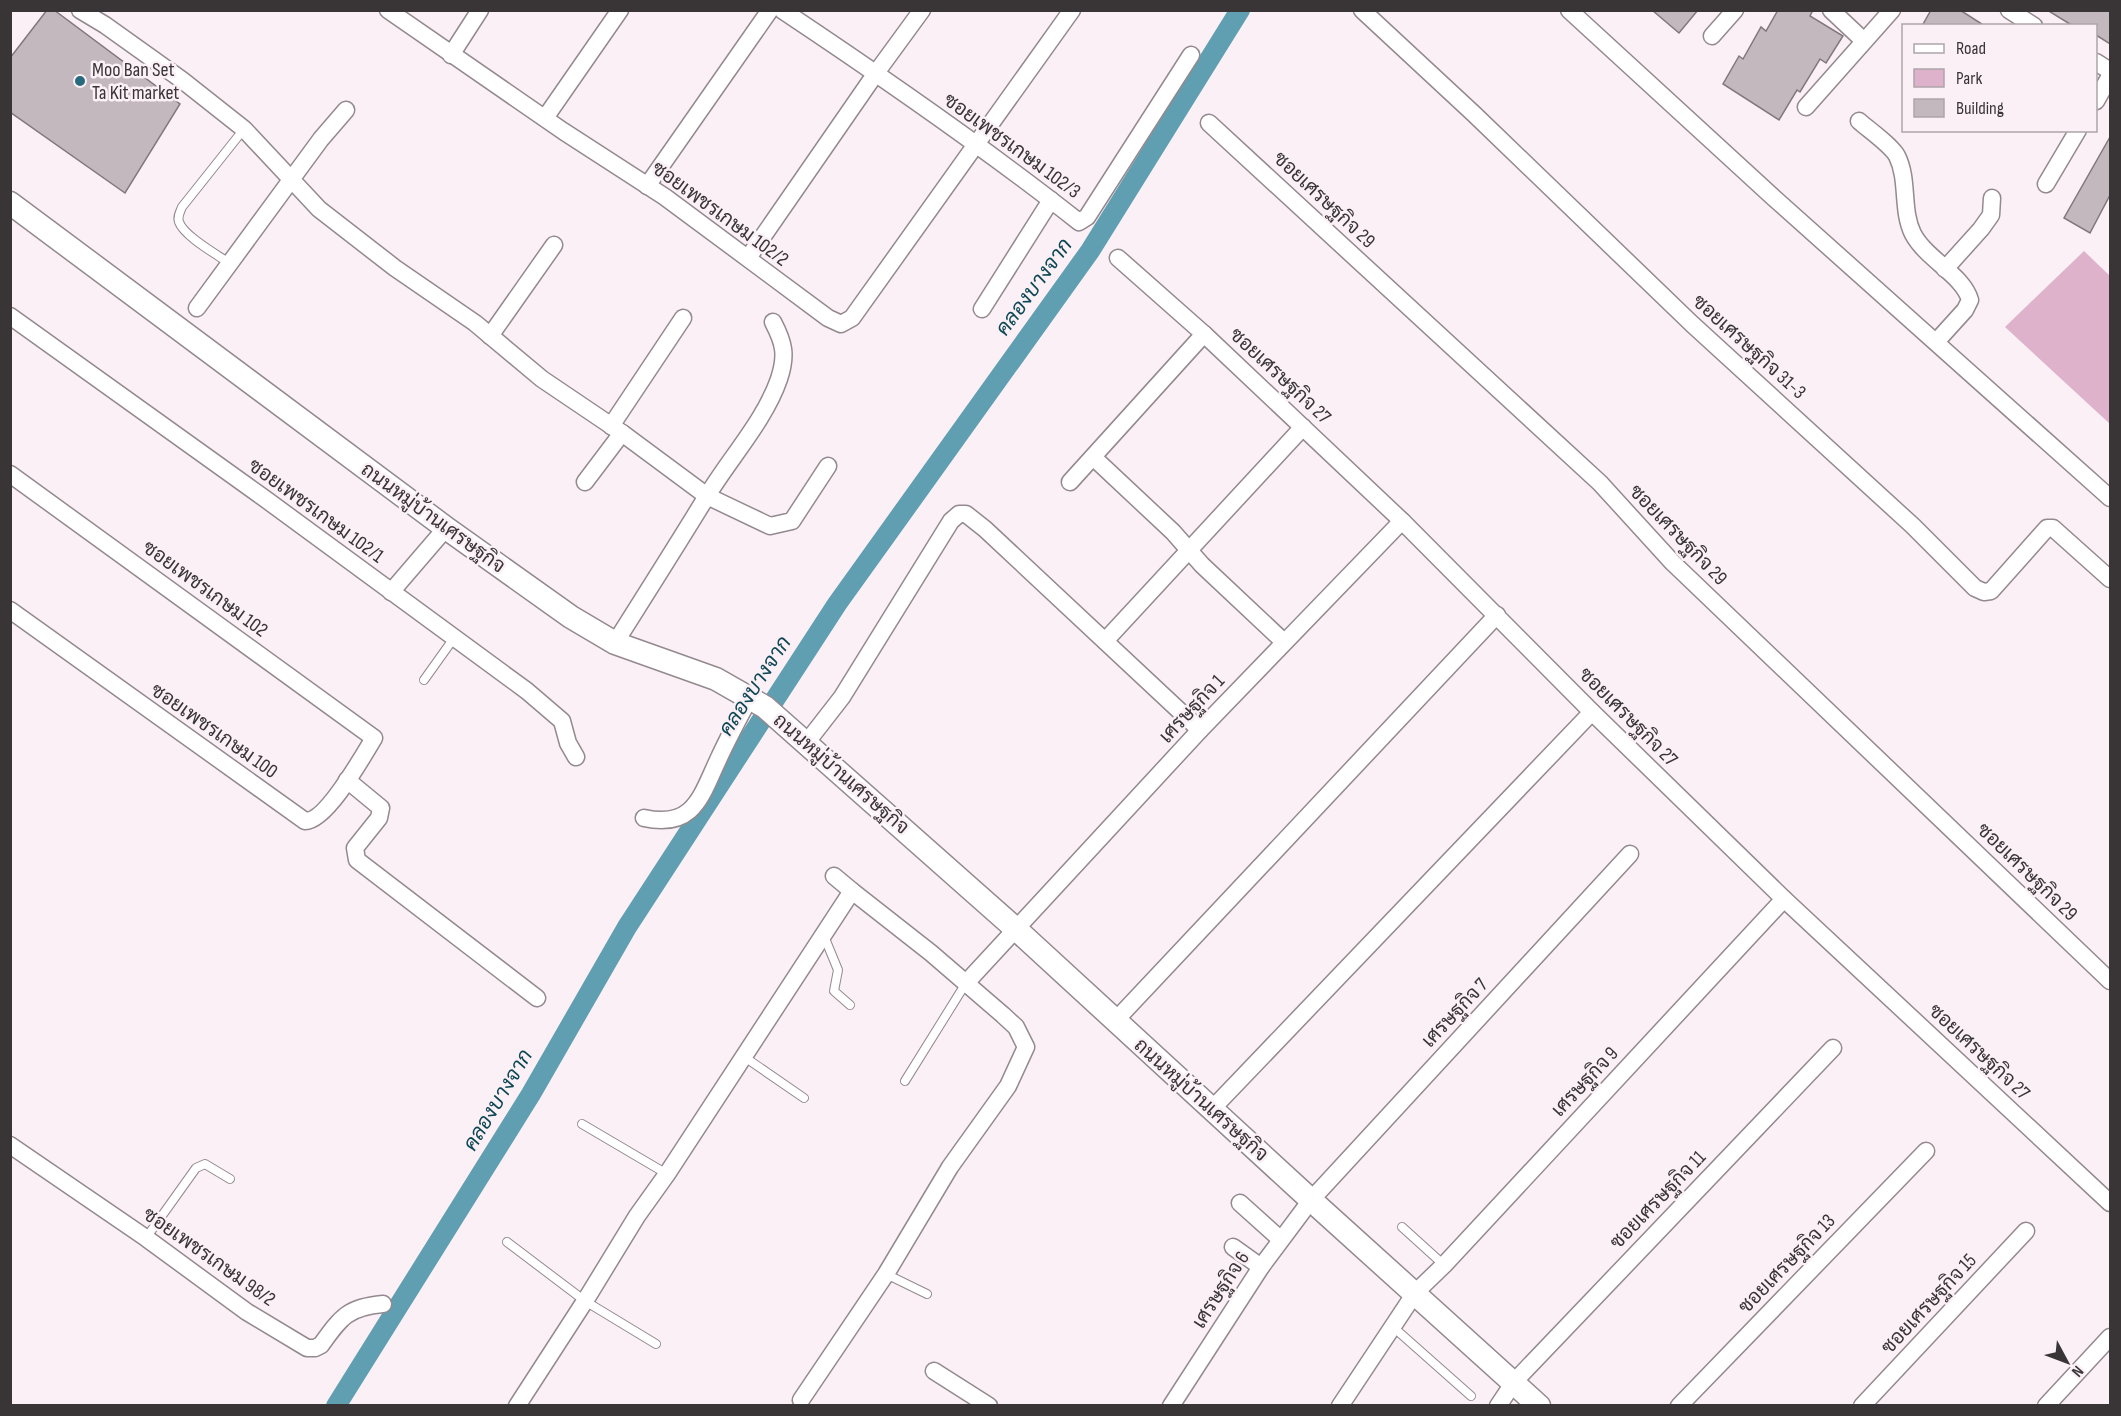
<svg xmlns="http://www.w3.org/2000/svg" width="2121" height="1416" font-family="'Sofia Sans Condensed',Sarabun,sans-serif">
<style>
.green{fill:#deb2cb}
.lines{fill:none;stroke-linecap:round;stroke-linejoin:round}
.canal{stroke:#5f9fb1;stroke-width:20}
.building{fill:#c3b8be;stroke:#81787d;stroke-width:1.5}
.lane-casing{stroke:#93898f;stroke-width:10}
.street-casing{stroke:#93898f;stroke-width:19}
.secondary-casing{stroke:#93898f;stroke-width:25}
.lane{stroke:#fff;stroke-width:8}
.street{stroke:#fff;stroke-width:16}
.secondary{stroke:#fff;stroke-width:22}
.poi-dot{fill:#266a7b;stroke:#fbf0f6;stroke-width:2}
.labels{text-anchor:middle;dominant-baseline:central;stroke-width:5;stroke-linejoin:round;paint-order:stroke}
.poi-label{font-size:20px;fill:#393537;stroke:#fbf0f6;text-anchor:start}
.street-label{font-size:20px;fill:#393537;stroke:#fbf0f6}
.water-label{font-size:21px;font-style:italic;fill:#0d4754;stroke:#fbf0f6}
</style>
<rect width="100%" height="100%" fill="#fbf0f6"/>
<path class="green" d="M2084 251 2110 276V424L2005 327Z"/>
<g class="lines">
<path class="canal" d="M336 1406 531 1094 627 927 837 604 1090 251 1240 10"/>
</g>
<g class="building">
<path d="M47 10H54L180 104 125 193 10 112V58Z"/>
<path d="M1652 10H1698L1679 33Z"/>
<path d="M1778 10H1813L1810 16 1843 36 1826 63 1820 59 1800 92 1797 90 1779 120 1723 84 1739 56 1743 59 1761 27 1766 31Z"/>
<path d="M1931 10H1960L1985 26H1922Z"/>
<path d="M2047 10H2110V44L2096 35V26H2073Z"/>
<path d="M2110 137V195L2090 233 2064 218Z"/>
</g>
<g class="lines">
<defs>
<g id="lane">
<path d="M229 263C216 254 184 236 179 222 177 217 180 212 182 207L244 129"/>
<path d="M424 680 454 638"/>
<path d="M824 936 838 970 834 991 850 1005"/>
<path d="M743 1056 804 1098"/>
<path d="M905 1081 966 983"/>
<path d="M582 1124 667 1174"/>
<path d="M1402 1227 1444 1265"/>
<path d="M146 1238 196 1168 205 1164 230 1179"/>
<path d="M507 1242 585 1301 656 1344"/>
<path d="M886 1274 927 1294"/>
<path d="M1392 1326 1471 1396"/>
</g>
<g id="street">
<path d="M80 10 105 25 182 80 244 129 319 209 395 268 475 323 542 379 622 433 707 496 770 526 792 521 828 466"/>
<path d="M388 10 563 131 665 197 828 318 841 324 852 318 1072 10"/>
<path d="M782 10C884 78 984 147 1079 222L1087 217 1191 55"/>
<path d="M1362 10 1474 114 1692 324 1913 526 1975 588 1984 592 1991 591 2047 528H2053L2110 579"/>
<path d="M1569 10 1774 198 2110 498"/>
<path d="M1831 10 1864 41"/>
<path d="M2009 10 2034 26"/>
<path d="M1712 36 1735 10"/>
<path d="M451 55 480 10"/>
<path d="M2096 62 2110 71"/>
<path d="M2096 101 2110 76"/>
<path d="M1806 107 1892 10"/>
<path d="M545 118 620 10"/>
<path d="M1859 121C1869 130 1891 145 1897 156 1909 180 1901 210 1913 234 1927 260 1963 275 1970 300L1965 310 1936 342"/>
<path d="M1209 123 1600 483 1673 563 2110 981"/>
<path d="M2046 184 2078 130"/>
<path d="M647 186 770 10"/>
<path d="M748 258 876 73 922 10"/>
<path d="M1118 258 1204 334 1402 521 1592 712 1784 899 2110 1203"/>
<path d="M1945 269 1981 229 1991 215 1992 198"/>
<path d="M197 308 321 139 346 110"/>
<path d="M982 309 1051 200"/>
<path d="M10 316 264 498 527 691 562 721 568 743 576 757"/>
<path d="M490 336 554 245"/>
<path d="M611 426 683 318"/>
<path d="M1093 457 1173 532 1202 565 1284 642"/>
<path d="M10 474 374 738C363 756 326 822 305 821L10 610"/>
<path d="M585 482 622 433"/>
<path d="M1070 482 1204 334"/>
<path d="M391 592 446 528"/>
<path d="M1105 641 1303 427"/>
<path d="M615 643C646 594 677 545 707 496 730 458 765 420 779 379 787 355 784 343 773 322"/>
<path d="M807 742 842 697 951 521 959 514H966L985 529 1200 730"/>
<path d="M347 780 381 808 379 818 355 848 357 860 537 998"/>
<path d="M644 818C694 829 701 796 718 760 728 738 739 718 750 697"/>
<path d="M966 983 1200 730 1402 521"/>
<path d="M1115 1021 1497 615"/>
<path d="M1212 1109 1592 712"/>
<path d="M10 1145 146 1238 247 1312 307 1348H315L321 1345C341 1317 348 1307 383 1304"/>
<path d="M1240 1203 1280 1239"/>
<path d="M1233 1247 1261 1267"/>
<path d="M934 1371 989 1406"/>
<path d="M801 1400 886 1274 950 1167 1008 1086 1026 1047 1016 1027 1003 1015 931 953 852 891"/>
<path d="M517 1406 585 1301 637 1216 667 1174 852 891 834 876"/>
<path d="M1171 1406 1261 1267 1311 1200 1630 854"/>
<path d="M1340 1406 1415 1293 1444 1265 1784 899"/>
<path d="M1498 1406 1514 1382 1833 1048"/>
<path d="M1679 1406 1926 1151"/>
<path d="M1862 1406 2026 1231"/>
<path d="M2046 1406 2110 1337"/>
</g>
<path id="secondary" d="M10 203 446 528 571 617 615 643 716 679 765 707 1017 930 1311 1200 1539 1406"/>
</defs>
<use href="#lane" class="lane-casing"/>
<use href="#street" class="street-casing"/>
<use href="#secondary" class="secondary-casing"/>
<use href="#lane" class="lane"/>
<use href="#street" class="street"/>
<use href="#secondary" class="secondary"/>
</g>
<circle class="poi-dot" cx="80" cy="81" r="6"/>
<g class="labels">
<g class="poi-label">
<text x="92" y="70">Moo Ban Set<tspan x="92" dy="23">Ta Kit market</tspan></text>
</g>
<g class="street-label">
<text transform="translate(1012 146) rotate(36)">ซอยเพชรเกษม 102/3</text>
<text transform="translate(1324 200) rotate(43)">ซอยเศรษฐกิจ 29</text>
<text transform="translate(720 214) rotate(36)">ซอยเพชรเกษม 102/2</text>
<text transform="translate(1749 347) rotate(42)">ซอยเศรษฐกิจ 31-3</text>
<text transform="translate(1280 376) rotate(43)">ซอยเศรษฐกิจ 27</text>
<text transform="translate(316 511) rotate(36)">ซอยเพชรเกษม 102/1</text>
<text transform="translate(433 518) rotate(36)">ถนนหมู่บ้านเศรษฐกิจ</text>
<text transform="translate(1678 535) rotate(46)">ซอยเศรษฐกิจ 29</text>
<text transform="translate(205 589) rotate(36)">ซอยเพชรเกษม 102</text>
<text transform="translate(1192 709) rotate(-47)">เศรษฐกิจ 1</text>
<text transform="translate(1628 717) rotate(45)">ซอยเศรษฐกิจ 27</text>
<text transform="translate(214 731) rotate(35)">ซอยเพชรเกษม 100</text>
<text transform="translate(841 774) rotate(41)">ถนนหมู่บ้านเศรษฐกิจ</text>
<text transform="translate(2027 872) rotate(44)">ซอยเศรษฐกิจ 29</text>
<text transform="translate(1455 1013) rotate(-47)">เศรษฐกิจ 7</text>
<text transform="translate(1979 1052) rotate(43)">ซอยเศรษฐกิจ 27</text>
<text transform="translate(1585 1082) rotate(-47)">เศรษฐกิจ 9</text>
<text transform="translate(1201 1100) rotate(42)">ถนนหมู่บ้านเศรษฐกิจ</text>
<text transform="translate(1658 1200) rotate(-46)">ซอยเศรษฐกิจ 11</text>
<text transform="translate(209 1257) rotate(35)">ซอยเพชรเกษม 98/2</text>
<text transform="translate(1787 1264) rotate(-46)">ซอยเศรษฐกิจ 13</text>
<text transform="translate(1221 1290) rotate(-57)">เศรษฐกิจ 6</text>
<text transform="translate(1929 1304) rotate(-47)">ซอยเศรษฐกิจ 15</text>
</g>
<g class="water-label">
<text transform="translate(1034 287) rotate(-54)">คลองบางจาก</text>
<text transform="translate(755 686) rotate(-57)">คลองบางจาก</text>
<text transform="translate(498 1100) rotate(-59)">คลองบางจาก</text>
</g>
</g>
<rect width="2121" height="1416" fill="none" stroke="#393537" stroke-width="24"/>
<rect x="1902" y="24" width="195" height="108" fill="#fbf0f6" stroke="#ada5aa" stroke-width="1.5"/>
<rect x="1914" y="44" width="30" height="9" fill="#ffffff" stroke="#ada5aa" stroke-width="1.5"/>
<text x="1956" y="54" font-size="18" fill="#393537">Road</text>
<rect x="1914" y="69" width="30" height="18" fill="#deb2cb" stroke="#ada5aa" stroke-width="1.5"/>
<text x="1956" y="84" font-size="18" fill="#393537">Park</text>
<rect x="1914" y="99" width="30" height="18" fill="#c3b8be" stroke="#ada5aa" stroke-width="1.5"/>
<text x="1956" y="114" font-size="18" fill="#393537">Building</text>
<g transform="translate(2067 1362) rotate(131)" stroke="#fbf0f6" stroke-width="4.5" paint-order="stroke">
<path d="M0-4.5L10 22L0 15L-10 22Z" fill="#393537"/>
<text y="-9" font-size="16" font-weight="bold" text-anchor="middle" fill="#393537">N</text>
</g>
</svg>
